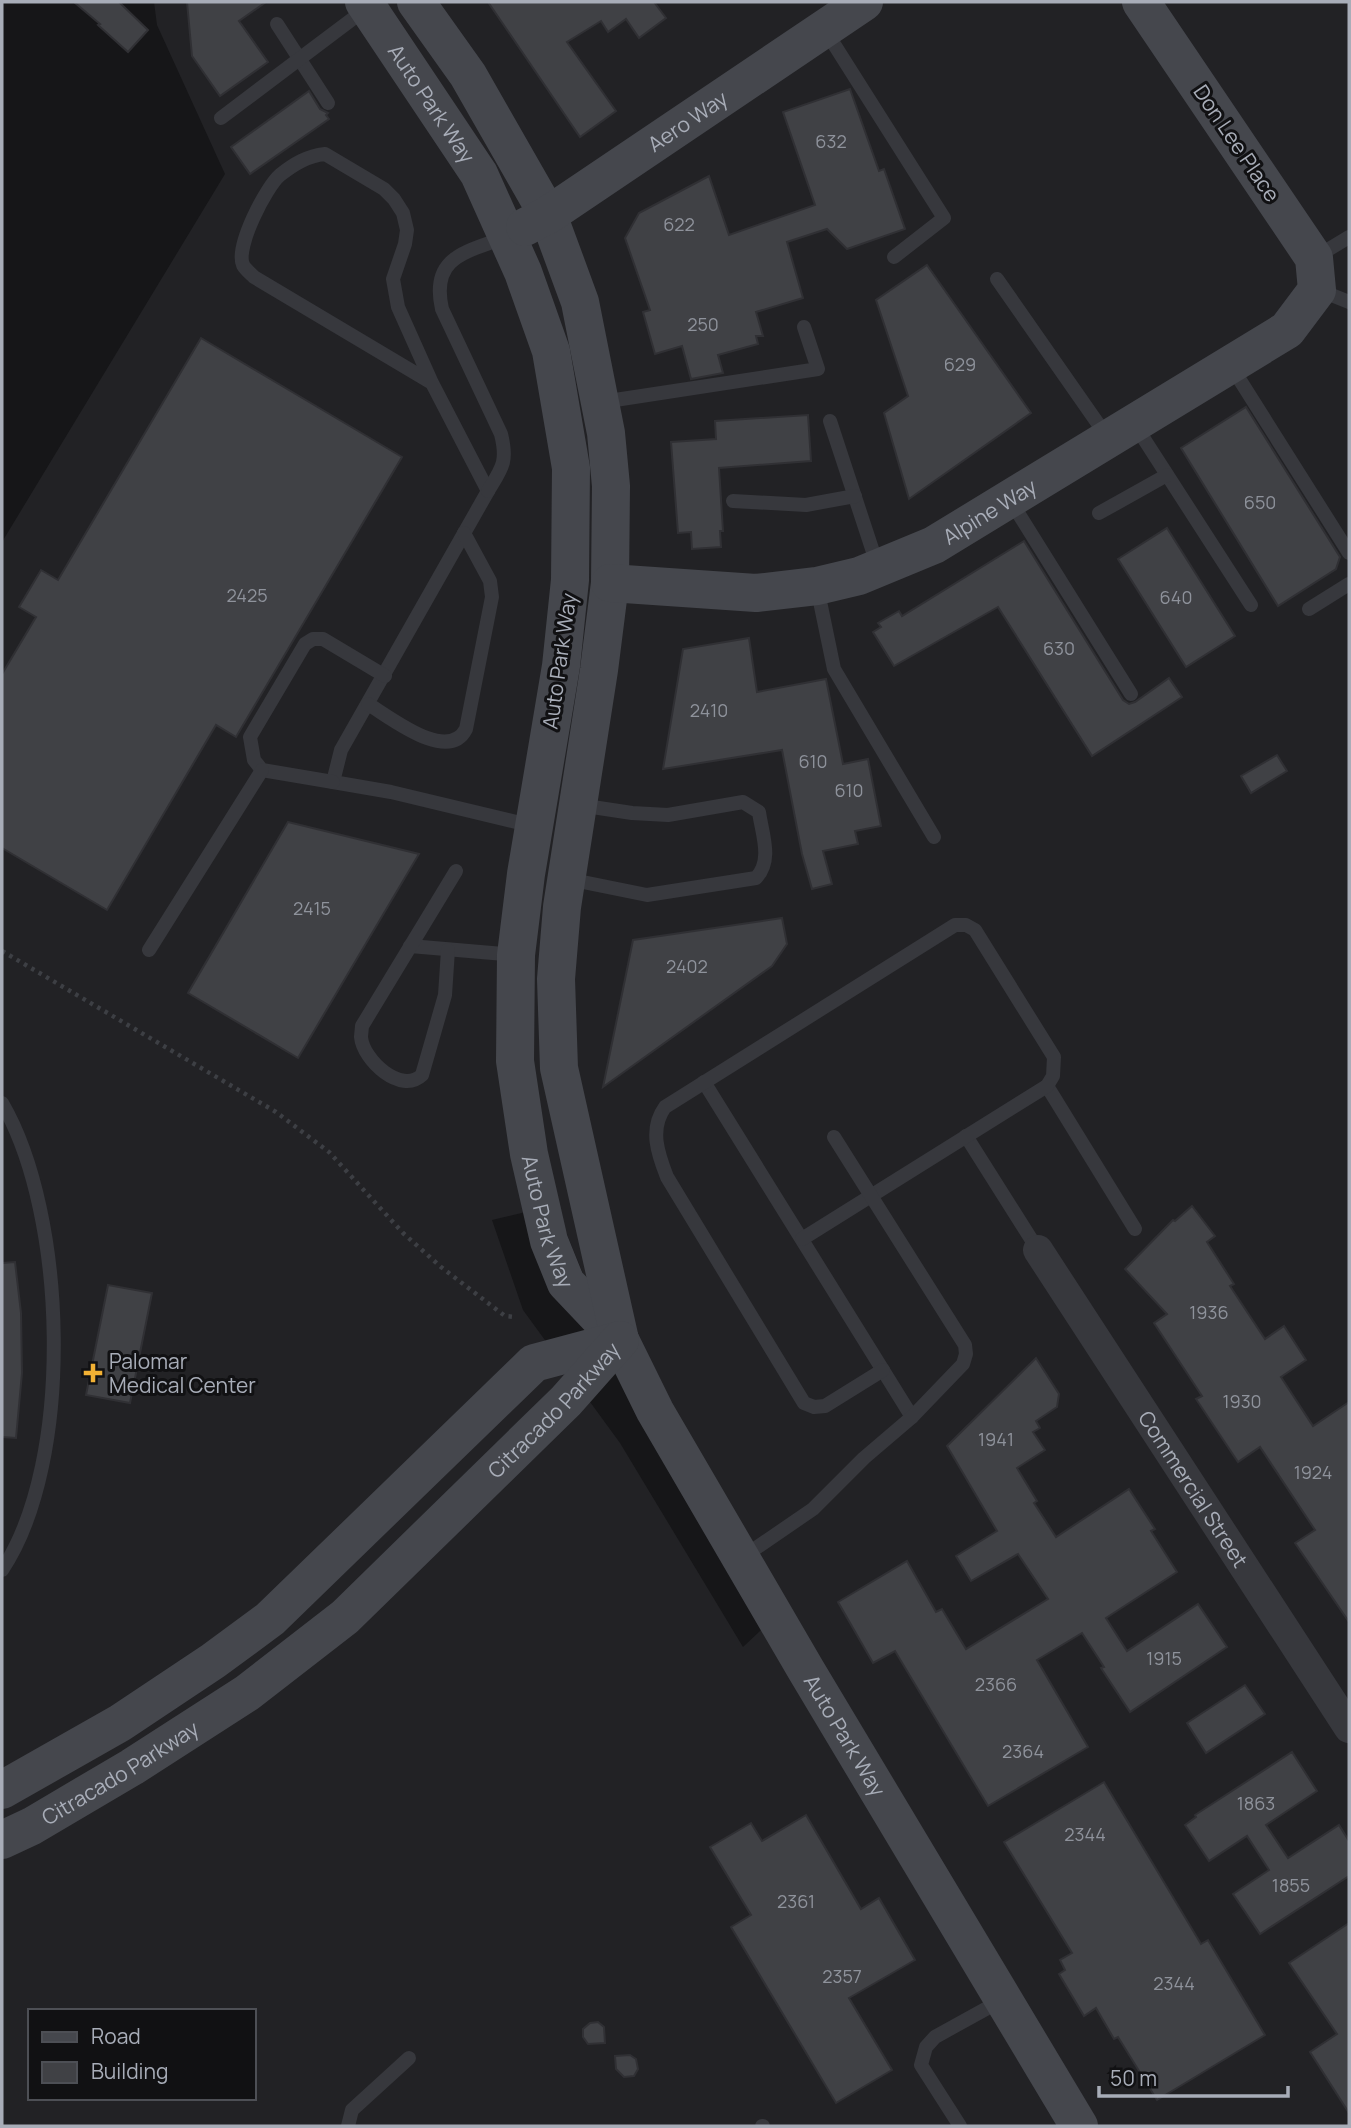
<svg xmlns="http://www.w3.org/2000/svg" width="1351" height="2128" font-family="Manrope,sans-serif">
<style>
.built{fill:#222225;fill-rule:evenodd}
.building{fill:#404145;stroke:#303034;stroke-width:2}
.lines{fill:none;stroke-linecap:round;stroke-linejoin:round}
.path{stroke:#3d3f44;stroke-width:4.5;stroke-dasharray:3.5 5;stroke-linecap:butt}
.lane{stroke:#37383d;stroke-width:14}
.street{stroke:#37383d;stroke-width:30}
.secondary{stroke:#45474d;stroke-width:38}
.poi-dot{fill:#f2b134;stroke:#111113;stroke-width:2.5}
.labels{text-anchor:middle;dominant-baseline:central;stroke-width:6;stroke-linejoin:round;paint-order:stroke}
.number-label{font-size:18px;fill:#8e929b}
.street-label{font-size:21px;fill:#a8adb8;stroke:#111113}
.poi-label{font-size:21px;fill:#a8adb8;stroke:#111113;text-anchor:start}
</style>
<rect width="100%" height="100%" fill="#161618"/>
<path class="built" d="M154 2H1349V2126H2V542L225 174 157 25ZM555 1205 590 1291 775 1617 743 1647 620 1443 523 1310 492 1220ZM30 2011H254V2098H30Z"/>
<g class="building">
<path d="M74 2H119L148 30 128 52 98 25 100 24Z"/>
<path d="M187 2H266L239 21 268 62 220 96 192 56Z"/>
<path d="M488 2H654L666 18 639 38 626 19 608 32 601 21 567 42 616 111 580 137Z"/>
<path d="M850 89 879 171 884 169 905 229 847 249 827 229 787 242 803 298 756 312 763 336H756L758 344 718 355 723 373 691 379 682 346 655 354 643 312 650 310 625 238 639 213 709 176 729 235 815 205 783 112Z"/>
<path d="M309 91 320 109 328 113 326 115 329 119 250 174 231 147Z"/>
<path d="M927 265 1031 413 909 499 884 413 908 396 876 300Z"/>
<path d="M201 338 402 457 236 737 216 725 107 910 2 848V674L36 617 19 607 41 570 58 580Z"/>
<path d="M1246 407 1340 557 1336 569 1278 606 1181 448Z"/>
<path d="M808 415 811 461 719 468 723 531H720L721 547 692 549 691 532 678 533 671 442 716 439 715 421Z"/>
<path d="M1167 528 1235 636 1186 667 1118 559Z"/>
<path d="M1024 541 1123 700 1129 704 1135 702 1169 678 1182 697 1092 756 998 607 894 666 873 632 881 627 878 623 899 611 902 616Z"/>
<path d="M749 638 757 692 826 679 843 764 868 759 881 826 855 831 858 844 823 851 832 884 812 889 802 854 782 750 663 769 683 649Z"/>
<path d="M1277 755 1287 771 1251 793 1241 776Z"/>
<path d="M288 822 419 854 298 1058 188 993Z"/>
<path d="M782 918 787 944 772 966 603 1087 633 940Z"/>
<path d="M1192 1206 1215 1236 1207 1242 1234 1284 1230 1286 1265 1339 1284 1326 1306 1360 1281 1377 1313 1426 1349 1402V1622L1295 1543 1315 1530 1260 1447 1238 1462 1196 1399 1202 1396 1154 1323 1167 1314 1125 1269 1173 1220 1175 1221Z"/>
<path d="M15 1262 21 1313 22 1373 16 1438 2 1437V1263Z"/>
<path d="M108 1285 152 1293 130 1403 86 1395Z"/>
<path d="M1036 1358 1059 1394 1057 1407 1036 1421 1040 1428 1033 1432 1045 1450 1017 1468 1037 1501 1034 1503 1056 1537 1129 1489 1155 1529 1151 1531 1177 1572 1106 1618 1127 1651 1198 1604 1227 1647 1130 1712 1101 1668 1104 1667 1082 1633 1037 1660 1088 1747 988 1806 895 1651 873 1663 838 1602 907 1561 936 1612 942 1609 966 1649 1048 1599 1018 1554 971 1581 956 1556 997 1531 947 1446Z"/>
<path d="M1245 1685 1265 1714 1206 1753 1187 1723Z"/>
<path d="M1292 1752 1317 1791 1266 1825 1288 1858 1339 1825 1349 1841V1876L1260 1934 1233 1894 1269 1870 1247 1836 1209 1861 1185 1825 1196 1817 1195 1815Z"/>
<path d="M1104 1782 1201 1944 1208 1940 1265 2035 1157 2100 1118 2037 1114 2039 1096 2008 1084 2016 1059 1974 1065 1970 1060 1960 1072 1953 1004 1842Z"/>
<path d="M806 1815 861 1909 879 1898 915 1960 849 1998 892 2070 836 2103 731 1927 751 1915 710 1847 751 1823 762 1841Z"/>
<path d="M1349 1923V2113L1310 2052 1337 2034 1289 1963Z"/>
<path d="M598 2022 604 2027 605 2043 588 2044 583 2037V2029L590 2023Z"/>
<path d="M630 2055 636 2059 638 2069 634 2076 624 2077 616 2069 615 2056Z"/>
</g>
<g class="lines">
<path class="path" d="M2 951 276 1112 329 1152 403 1233 441 1267 505 1316 515 1317"/>
<g class="lane">
<path d="M277 24 328 103"/>
<path d="M825 30 944 218 894 257"/>
<path d="M221 118 367 8"/>
<path d="M1316 257 1349 237"/>
<path d="M997 279 1108 438"/>
<path d="M1319 290 1349 302"/>
<path d="M1231 366 1349 553"/>
<path d="M432 383 254 277C251 274 245 269 243 265 235 247 266 187 280 175 294 164 307 156 325 154L384 189 394 199 403 213 407 230 405 244 393 279 398 307 432 383 488 491 341 750 333 782 391 792 533 826"/>
<path d="M602 402 818 369 804 327"/>
<path d="M830 421 878 567"/>
<path d="M1135 425 1251 605"/>
<path d="M488 491C502 468 508 462 501 434L442 309C430 256 467 252 506 237"/>
<path d="M1010 500 1131 694"/>
<path d="M733 501 806 505 855 496"/>
<path d="M1099 513 1167 475"/>
<path d="M817 587 834 669 934 837"/>
<path d="M1309 609 1349 584"/>
<path d="M368 704C390 717 448 764 466 729L492 597 490 581 464 533"/>
<path d="M333 782 262 770 254 760 250 737 305 644 313 639H323L385 676"/>
<path d="M568 879 647 895 756 878C773 860 762 834 759 812L743 802 668 815 632 813 579 805"/>
<path d="M410 946 515 955"/>
<path d="M149 950 262 770"/>
<path d="M448 950 445 995 422 1075C401 1095 363 1060 361 1037 361 1036 362 1027 362 1026L456 871"/>
<path d="M704 1082 912 1417"/>
<path d="M1047 1086 1135 1229"/>
<path d="M2 1103C67 1214 75 1461 2 1570"/>
<path d="M966 1136 1038 1250"/>
<path d="M802 1239 1047 1086 1053 1076 1054 1057 975 930 966 925H955L665 1107C649 1129 658 1154 667 1177L804 1403 814 1407 825 1406 883 1370"/>
<path d="M743 1557 813 1509 864 1458 912 1417 963 1364 966 1354 965 1345 834 1137"/>
<path d="M348 2126 352 2110 409 2058"/>
<path d="M762 2126H763"/>
<path d="M960 2126 921 2065 926 2047 935 2037 1002 2000"/>
</g>
<path class="street" id="s1" d="M1038 1250 1349 1728"/>
<g class="secondary">
<path id="s2" d="M364 2 479 174 523 272 551 351 571 468 570 580 561 666 526 874 516 955 515 1061 529 1154 549 1241 566 1283 620 1340"/>
<path id="s3" d="M416 2 468 75 548 215 580 302 606 433 611 486 610 583 599 670 562 907 556 979 559 1068 620 1340 655 1411 806 1670 1079 2126"/>
<path id="s4" d="M525 227 548 215 864 2"/>
<path id="s5" d="M610 583 756 593 817 586 859 576 934 545 1287 330 1317 290 1314 258 1141 2"/>
<path d="M2 1790 120 1723 213 1661 270 1619 534 1363 620 1340"/>
<path id="s6" d="M2 1840 32 1826 132 1767 247 1693 345 1617 566 1401 620 1340"/>
</g>
</g>
<path class="poi-dot" d="M89.5 1362.5h7v7h7v7h-7v7h-7v-7h-7v-7h7z"/>
<g class="labels">
<g class="number-label">
<text x="831" y="141">632</text>
<text x="679" y="224">622</text>
<text x="703" y="324">250</text>
<text x="960" y="364">629</text>
<text x="1260" y="502">650</text>
<text x="247" y="595">2425</text>
<text x="1176" y="597">640</text>
<text x="1059" y="648">630</text>
<text x="709" y="710">2410</text>
<text x="813" y="761">610</text>
<text x="849" y="790">610</text>
<text x="312" y="908">2415</text>
<text x="687" y="966">2402</text>
<text x="1209" y="1312">1936</text>
<text x="1242" y="1401">1930</text>
<text x="996" y="1439">1941</text>
<text x="1313" y="1472">1924</text>
<text x="1164" y="1658">1915</text>
<text x="996" y="1684">2366</text>
<text x="1023" y="1751">2364</text>
<text x="1256" y="1803">1863</text>
<text x="1085" y="1834">2344</text>
<text x="1291" y="1885">1855</text>
<text x="796" y="1901">2361</text>
<text x="842" y="1976">2357</text>
<text x="1174" y="1983">2344</text>
</g>
<g class="street-label">
<text stroke="none"><textPath href="#s2" startOffset="122">Auto Park Way</textPath></text>
<text stroke="none"><textPath href="#s4" startOffset="194">Aero Way</textPath></text>
<text transform="translate(1237 143) rotate(56)">Don Lee Place</text>
<text stroke="none"><textPath href="#s5" startOffset="397">Alpine Way</textPath></text>
<text transform="translate(559 661) rotate(-82)">Auto Park Way</text>
<text stroke="none"><textPath href="#s2" startOffset="1278">Auto Park Way</textPath></text>
<text stroke="none"><textPath href="#s6" startOffset="704">Citracado Parkway</textPath></text>
<text stroke="none"><textPath href="#s1" startOffset="285">Commercial Street</textPath></text>
<text stroke="none"><textPath href="#s3" startOffset="1850">Auto Park Way</textPath></text>
<text stroke="none"><textPath href="#s6" startOffset="136">Citracado Parkway</textPath></text>
</g>
<g class="poi-label">
<text x="109" y="1361">Palomar<tspan x="109" dy="24">Medical Center</tspan></text>
</g>
</g>
<rect width="1351" height="2128" fill="none" stroke="#a8adb8" stroke-width="7"/>
<rect x="28" y="2009" width="228" height="91" fill="#111113" stroke="#4d4f55" stroke-width="2"/>
<rect x="42" y="2032" width="35" height="10" fill="#45474d" stroke="#4d4f55" stroke-width="2"/>
<text x="91" y="2044" font-size="21" fill="#a8adb8">Road</text>
<rect x="42" y="2062" width="35" height="21" fill="#404145" stroke="#4d4f55" stroke-width="2"/>
<text x="91" y="2079" font-size="21" fill="#a8adb8">Building</text>
<path d="M1099 2086v10h189v-10" fill="none" stroke="#a8adb8" stroke-width="3.5"/>
<text x="1110" y="2086" font-size="21" fill="#a8adb8" stroke="#111113" stroke-width="5" paint-order="stroke">50 m</text>
</svg>
